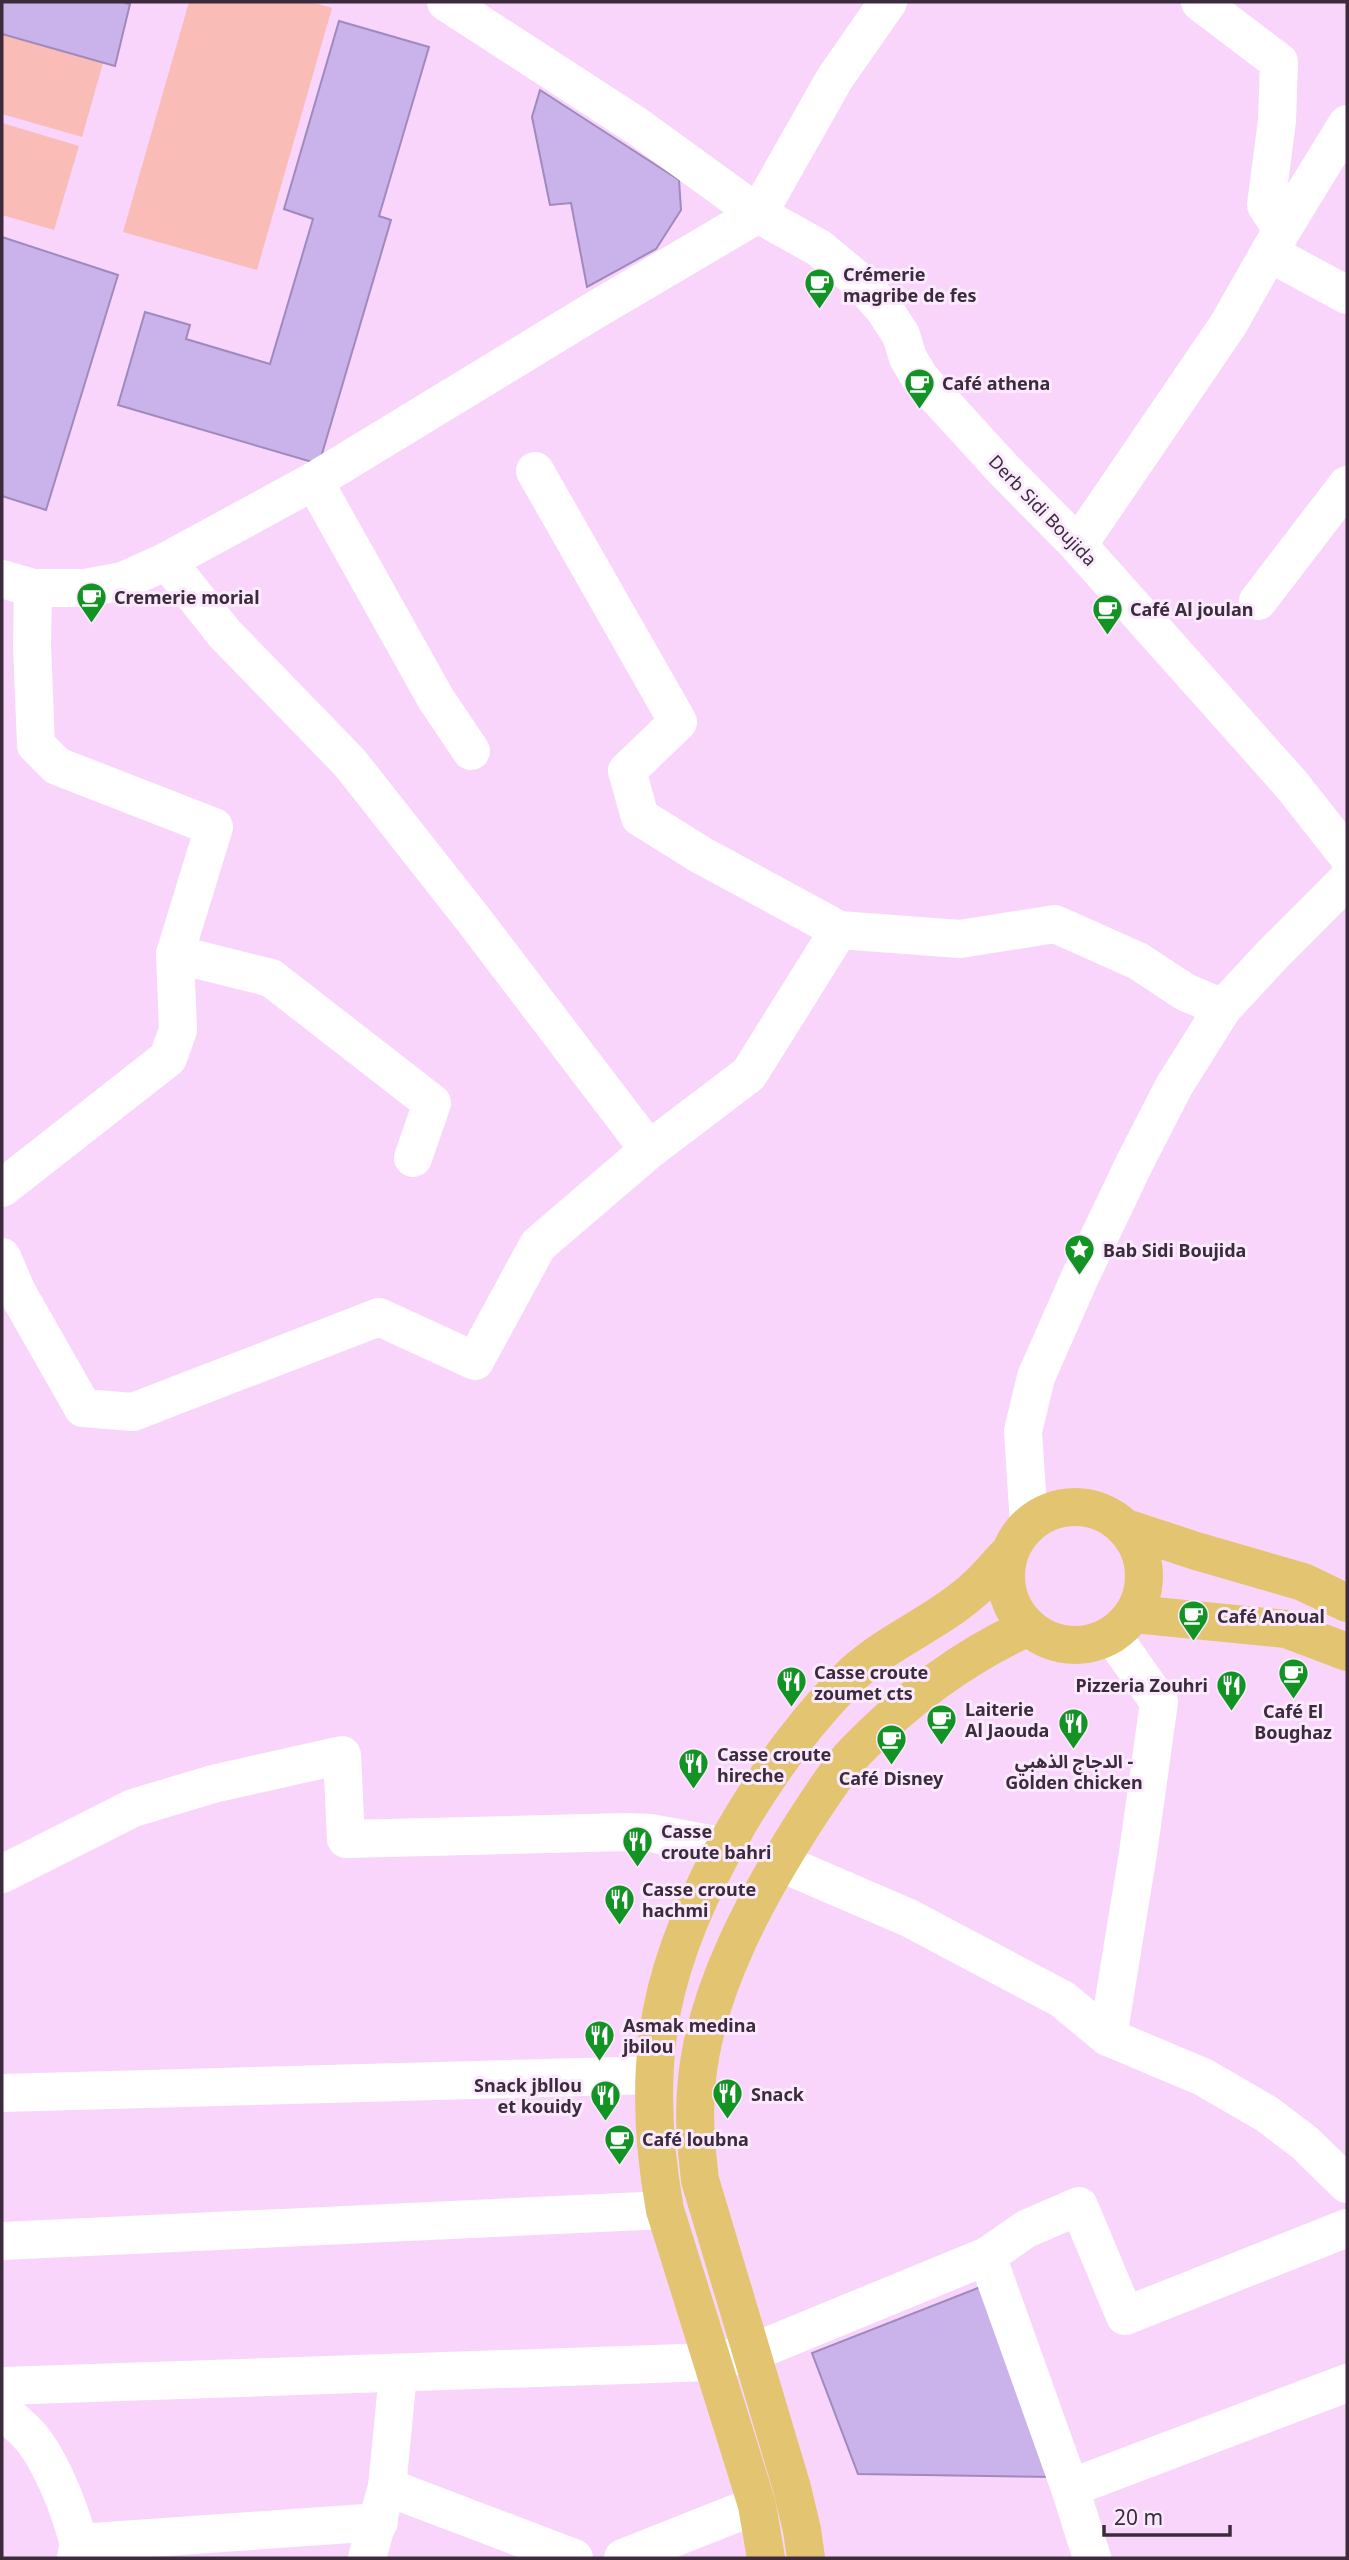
<svg xmlns="http://www.w3.org/2000/svg" width="1349" height="2560" font-family="'Noto Sans','Noto Sans Arabic',sans-serif">
<style>
.green{fill:#fabcb7}
.building{fill:#cab3ea;stroke:#9f89bd;stroke-width:2}
.lines{fill:none;stroke-linecap:round;stroke-linejoin:round}
.minor{stroke:#fff;stroke-width:38}
.major{stroke:#e3c470;stroke-width:38}
.labels{text-anchor:middle;dominant-baseline:central;stroke-width:6;stroke-linejoin:round;paint-order:stroke}
.poi-label{font-size:18px;font-weight:bold;fill:#3c2b3d;stroke:#fbe9fd;text-anchor:start}
.street-label{font-size:18px;fill:#3c2b3d;stroke:#fbe9fd}
</style>
<rect width="100%" height="100%" fill="#f9d5fb"/>
<g class="green">
<path d="M189 2H311L332 8 257 270 123 232Z"/>
<path d="M2 34 103 63 82 137 2 114Z"/>
<path d="M2 123 79 146 54 230 2 215Z"/>
</g>
<g class="building">
<path d="M2 2H122L130 4 115 66 2 34Z"/>
<path d="M339 21 429 47 379 216 391 220 319 464 118 405 145 312 190 325 186 339 270 364 313 219 284 209Z"/>
<path d="M540 90 679 180 681 210 656 249 587 287 571 203 550 205 532 117Z"/>
<path d="M2 237 118 275 46 510 2 496Z"/>
<path d="M983 2286 1056 2477 858 2474 812 2353Z"/>
</g>
<g class="lines">
<g class="minor">
<path d="M446 2 637 126 758 214 819 248 861 283 884 309 901 335 908 358 920 378 1004 470 1078 545 1291 784 1347 855"/>
<path d="M1200 2 1279 62 1277 121 1266 205 1282 230"/>
<path d="M1269 253 1347 295"/>
<path d="M535 471 678 722 627 771 640 817 701 855 839 930 960 939 1055 924 1138 961 1185 992 1223 1008"/>
<path d="M314 481 436 699 471 751"/>
<path d="M1078 545 1228 325 1282 230 1347 124"/>
<path d="M2 579 33 588H85L123 581 167 561 314 481 590 313 758 214 835 78 888 2"/>
<path d="M1258 601 1347 485"/>
<path d="M175 954 271 978 432 1103 413 1158"/>
<path d="M649 1150 749 1074 839 930"/>
<path d="M2 1188 168 1058 178 1030 175 954 214 827 57 766 36 745 32 646 33 588"/>
<path d="M2 1257 17 1292 83 1408 133 1412 379 1317 475 1361 538 1245 649 1150 473 919 350 763 224 633 167 561"/>
<path d="M1029 1524 1023 1431 1036 1377 1080 1277 1135 1162 1174 1086 1223 1008 1273 954 1347 880"/>
<path d="M779 1862 909 1918 1062 1999 1108 2037 1203 2077 1267 2114 1305 2143 1347 2184"/>
<path d="M2 1874 133 1808 213 1784 342 1755 346 1839 626 1832 650 1833 726 1847"/>
<path d="M1108 2037 1138 1853 1159 1702 1112 1635"/>
<path d="M2 2093 654 2075"/>
<path d="M2 2241 665 2210"/>
<path d="M987 2256 1026 2229 1079 2206 1125 2316 1347 2228"/>
<path d="M2 2386 712 2362 751 2353 987 2256 1070 2488 1092 2558"/>
<path d="M2 2411C13 2420 25 2429 34 2441 56 2471 75 2522 82 2558"/>
<path d="M387 2487 574 2558"/>
<path d="M1070 2488 1347 2383"/>
<path d="M76 2558 79 2543 379 2522"/>
<path d="M367 2558 387 2487 398 2374"/>
<path d="M623 2558 757 2505"/>
</g>
<g class="major">
<circle cx="1075" cy="1576" r="69"/>
<path d="M1126 1528 1196 1551 1303 1582 1347 1603"/>
<path d="M1134 1614 1286 1629 1347 1652"/>
<path d="M766 2558 757 2505 665 2210C653 2144 649 2077 662 2010 684 1898 771 1752 854 1673 889 1641 936 1623 971 1592 985 1581 996 1566 1008 1554"/>
<path d="M806 2558 802 2530 792 2488 700 2180C696 2146 693 2113 697 2079 706 1989 757 1896 805 1821 821 1797 836 1772 855 1752 903 1702 964 1656 1027 1628"/>
</g>
</g>
<defs>
<symbol id="cafe-pin" viewBox="-11 -11 22 30"><path d="M0 17L-7.5 6A9.5 9.5 0 1 1 7.5 6Z" fill="#129324" stroke="#fbe9fd"/><path d="M-5.5-4.5H6V0H3Q3 3.5 0 3.5H-2.5Q-5.5 3.5-5.5 0ZM3-3.2v2h1.7v-2ZM-6 4.5H4V6H-6Z" fill="#fff"/></symbol>
<symbol id="sight-pin" viewBox="-11 -11 22 30"><path d="M0 17L-7.5 6A9.5 9.5 0 1 1 7.5 6Z" fill="#129324" stroke="#fbe9fd"/><path d="M0-6L1.8-2.2L6-1.7L2.9 1.2L3.7 5.4L0 3.3L-3.7 5.4L-2.9 1.2L-6-1.7L-1.8-2.2Z" fill="#fff"/></symbol>
<symbol id="restaurant-pin" viewBox="-11 -11 22 30"><path d="M0 17L-7.5 6A9.5 9.5 0 1 1 7.5 6Z" fill="#129324" stroke="#fbe9fd"/><path d="M-5-6h1v4h1v-4h1v4h1v-4h1v5L-1.5 .5V6h-2V.5L-5-1ZM5-6V6H3V1.5H1.5Q1.5-4 5-6Z" fill="#fff"/></symbol>
</defs>
<g fill-rule="evenodd">
<use href="#cafe-pin" x="802" y="266" width="35" height="47"/>
<use href="#cafe-pin" x="902" y="366" width="35" height="47"/>
<use href="#cafe-pin" x="74" y="580" width="35" height="47"/>
<use href="#cafe-pin" x="1090" y="592" width="35" height="47"/>
<use href="#sight-pin" x="1062" y="1232" width="35" height="47"/>
<use href="#cafe-pin" x="1176" y="1598" width="35" height="47"/>
<use href="#cafe-pin" x="1276" y="1656" width="35" height="47"/>
<use href="#restaurant-pin" x="774" y="1664" width="35" height="47"/>
<use href="#restaurant-pin" x="1214" y="1668" width="35" height="47"/>
<use href="#cafe-pin" x="924" y="1702" width="35" height="47"/>
<use href="#restaurant-pin" x="1056" y="1706" width="35" height="47"/>
<use href="#cafe-pin" x="874" y="1722" width="35" height="47"/>
<use href="#restaurant-pin" x="676" y="1746" width="35" height="47"/>
<use href="#restaurant-pin" x="620" y="1824" width="35" height="47"/>
<use href="#restaurant-pin" x="602" y="1882" width="35" height="47"/>
<use href="#restaurant-pin" x="582" y="2018" width="35" height="47"/>
<use href="#restaurant-pin" x="710" y="2076" width="35" height="47"/>
<use href="#restaurant-pin" x="588" y="2078" width="35" height="47"/>
<use href="#cafe-pin" x="602" y="2122" width="35" height="47"/>
</g>
<g class="labels">
<g class="poi-label">
<text x="843" y="274">Crémerie<tspan x="843" dy="21">magribe de fes</tspan></text>
<text x="942" y="383">Café athena</text>
<text x="114" y="597">Cremerie morial</text>
<text x="1130" y="609">Café Al joulan</text>
<text x="1103" y="1250">Bab Sidi Boujida</text>
<text x="1217" y="1616">Café Anoual</text>
<text x="814" y="1672">Casse croute<tspan x="814" dy="21">zoumet cts</tspan></text>
<text x="1208" y="1685" text-anchor="end">Pizzeria Zouhri</text>
<text x="965" y="1709">Laiterie<tspan x="965" dy="21">Al Jaouda</tspan></text>
<text x="1293" y="1711" text-anchor="middle">Café El<tspan x="1293" dy="21">Boughaz</tspan></text>
<text x="717" y="1754">Casse croute<tspan x="717" dy="21">hireche</tspan></text>
<text x="1074" y="1761" text-anchor="middle">الدجاج الذهبي -<tspan x="1074" dy="21">Golden chicken</tspan></text>
<text x="891" y="1778" text-anchor="middle">Café Disney</text>
<text x="661" y="1831">Casse<tspan x="661" dy="21">croute bahri</tspan></text>
<text x="642" y="1889">Casse croute<tspan x="642" dy="21">hachmi</tspan></text>
<text x="623" y="2025">Asmak medina<tspan x="623" dy="21">jbilou</tspan></text>
<text x="582" y="2085" text-anchor="end">Snack jbllou<tspan x="582" dy="21">et kouidy</tspan></text>
<text x="751" y="2094">Snack</text>
<text x="642" y="2139">Café loubna</text>
</g>
<g class="street-label">
<text transform="translate(1043 510) rotate(46)">Derb Sidi Boujida</text>
</g>
</g>
<rect width="1349" height="2560" fill="none" stroke="#3c2b3d" stroke-width="7"/>
<path d="M1104 2525v10h126v-10" fill="none" stroke="#3c2b3d" stroke-width="3.5"/>
<text x="1114" y="2525" font-size="21" fill="#3c2b3d" stroke="#fbe9fd" stroke-width="5" paint-order="stroke">20 m</text>
</svg>
